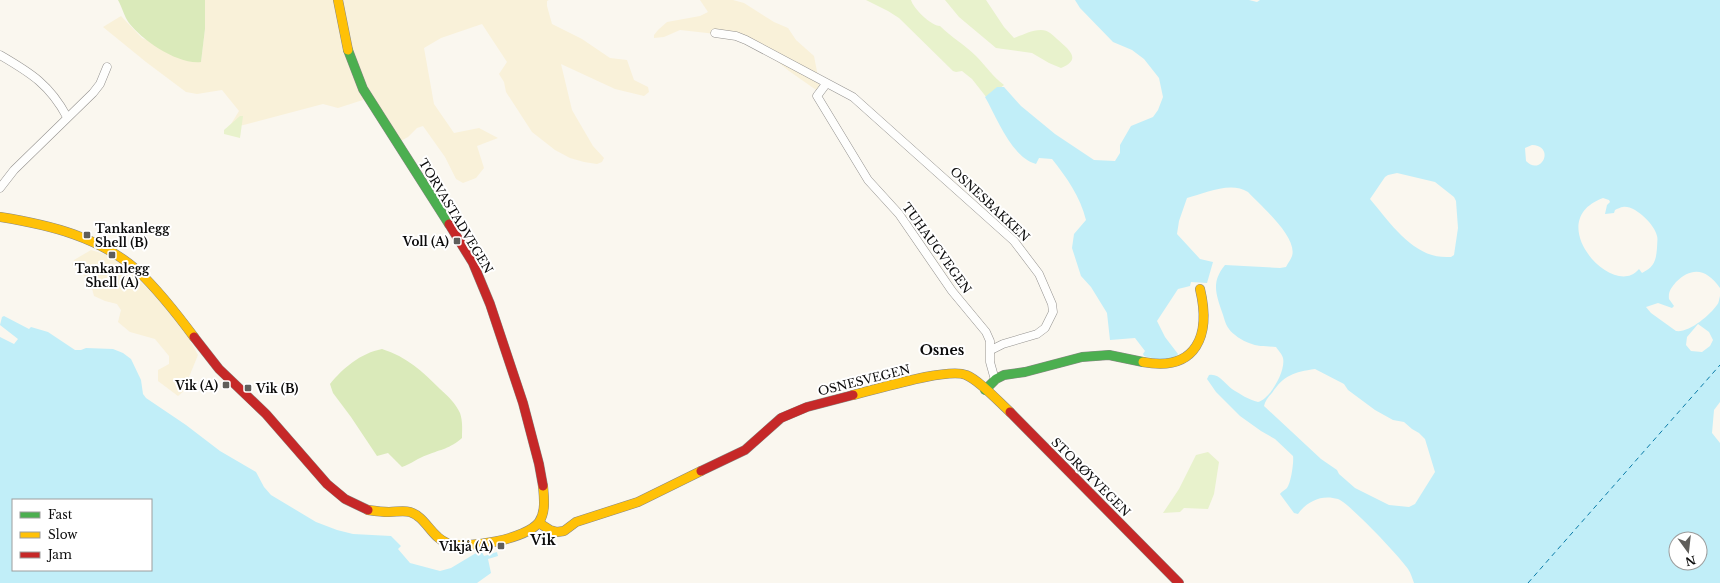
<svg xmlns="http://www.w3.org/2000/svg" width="1720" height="583" font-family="'Libre Baskerville',serif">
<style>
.farmland{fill:#f9f1d9}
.green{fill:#e8f2cc}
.forest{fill:#daeaba}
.water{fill:#c1eef8;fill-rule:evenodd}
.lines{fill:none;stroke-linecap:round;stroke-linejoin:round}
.ferry{stroke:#0a7ba8;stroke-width:1;stroke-dasharray:5 4;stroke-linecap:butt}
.street-casing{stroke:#93918e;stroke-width:9}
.fast-casing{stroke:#898884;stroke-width:10}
.slow-casing{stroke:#898884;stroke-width:10}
.jam-casing{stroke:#898884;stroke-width:10}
.street{stroke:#fefefd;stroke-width:8}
.fast{stroke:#4caf50;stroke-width:9}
.slow{stroke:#ffc107;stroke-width:9}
.jam{stroke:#c62828;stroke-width:9}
.poi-dot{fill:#5f5e5b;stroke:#fff;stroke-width:1.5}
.labels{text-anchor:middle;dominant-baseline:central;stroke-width:4;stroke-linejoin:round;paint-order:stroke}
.street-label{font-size:12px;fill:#0b0b0b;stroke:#fff}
.poi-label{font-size:12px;font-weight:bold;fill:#0b0b0b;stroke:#fff;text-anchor:end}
.quarter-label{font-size:14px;font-weight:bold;fill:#0b0b0b;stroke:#fff}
</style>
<rect width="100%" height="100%" fill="#faf7ef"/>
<g class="farmland">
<path d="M205 0H549L547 1V6L552 24 582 39 610 58 627 60 634 80 648 87 649 92 644 96 615 89 561 64 572 110 593 146 604 158 602 162 597 164 584 162 570 158 555 150 532 132 506 92 504 82 499 74 507 62 482 24 441 38 424 48 434 104 454 133 479 128 498 138 477 146 484 168 476 178 463 183 456 179 445 157 423 126 417 128 408 137 397 143 369 98 338 108 323 104 228 129 239 111 222 90 197 94 186 92 146 62 103 27 121 16 142 38 201 62 205 29Z"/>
<path d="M700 0H733L744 3 774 22 788 28 796 40 814 56 821 92H819L789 71 755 43 716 34 680 30 664 37 654 38V35L658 30 667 22 700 16 708 12Z"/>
<path d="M91 250 111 256 126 268 162 302 188 337 198 355 189 377 191 385 178 396 158 381V370L169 364V356L155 339 130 332 118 322 121 310 117 304 105 301 94 296 90 281 72 265 74 260Z"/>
</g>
<g class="green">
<path d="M866 0H911C913 8 931 26 940 26 951 37 965 45 976 56 986 66 993 77 1004 85L987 98 972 79 962 71 956 72 953 71 899 18 888 11Z"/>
<path d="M945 0H986L1004 27 1014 38C1023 35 1031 30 1041 30 1048 30 1053 35 1057 39 1068 49 1083 59 1061 68L1049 63 1032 53 996 48 959 17Z"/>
<path d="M240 116H243L240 138 224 134V130Z"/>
<path d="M1208 452 1219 462 1214 494 1208 509 1184 508 1180 512 1163 513 1179 489 1196 455Z"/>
</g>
<g class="forest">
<path d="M118 0H205V29L201 62C178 65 142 40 129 23 124 16 122 7 118 0Z"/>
<path d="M382 349C407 357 422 371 440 389 448 396 456 404 460 413 463 422 462 430 462 438 449 449 442 449 427 455 418 458 411 464 402 467L388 453 377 456 351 417 333 393 330 384C343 368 361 353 382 349Z"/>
</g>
<g class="water">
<path d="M1075 0H1249L1257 2 1260 0H1720V288C1707 269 1692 266 1676 282 1672 287 1668 291 1669 299L1674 306 1672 308 1658 303 1646 307 1651 313 1676 331C1689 333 1710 315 1717 305 1719 303 1719 299 1720 296V402L1714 410 1712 433 1720 443V583H1414C1412 578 1411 573 1408 569 1401 558 1348 502 1338 499 1322 494 1307 501 1298 514L1294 513 1280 494C1281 492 1285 490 1287 488 1291 483 1294 462 1293 456L1275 439 1261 431 1240 416 1216 392 1207 379 1209 375C1219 373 1225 384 1232 389 1240 394 1249 400 1258 402 1270 399 1286 371 1283 358 1282 354 1278 350 1276 347 1267 346 1258 347 1249 343 1243 341 1232 334 1229 329 1225 324 1224 317 1222 312 1216 294 1211 282 1225 265L1280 268 1286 267C1288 263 1291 259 1292 256 1298 237 1260 205 1248 192 1231 181 1205 193 1187 198L1179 221 1177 234 1200 259 1213 262 1207 283 1191 282 1190 286 1178 289 1157 321 1165 337 1178 354C1171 363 1154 359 1144 356L1143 354 1145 351 1135 338 1110 340 1107 313 1091 287 1081 276 1072 248 1074 234 1086 220C1080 196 1067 178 1052 159L1039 158 1036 164C1012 158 997 118 985 97L997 87H1004L1021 106 1055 134 1094 160 1115 161 1120 153V145L1131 126 1153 117 1158 110 1163 97 1159 78 1144 59 1132 50 1113 42 1080 8ZM1532 145C1556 146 1541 177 1526 161L1525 148ZM1397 173 1435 182 1454 197 1456 201 1458 228 1454 255 1451 257C1445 257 1438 257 1432 255 1407 248 1386 218 1370 199L1385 177 1388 175ZM1603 198 1609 200 1610 202 1607 205 1605 214 1614 213 1615 210C1617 209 1621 207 1623 207 1635 205 1655 225 1657 236 1658 239 1657 244 1657 248 1656 261 1654 267 1642 273L1639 269C1637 271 1634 274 1631 275 1602 287 1546 219 1603 198ZM1698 324 1709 332 1713 340 1710 346 1702 352 1691 351 1686 345 1687 337ZM1315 369 1344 384 1348 390 1375 410 1393 420 1404 422 1412 429 1419 433 1425 439 1435 472 1415 504 1409 507 1389 505 1355 488 1339 474 1337 470 1321 459 1264 406C1265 401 1268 397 1272 393 1284 375 1294 372 1315 369ZM1676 539H1700V563H1676Z"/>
<path d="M4 316 29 329 31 327 48 332 75 350H81L86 348 113 349 123 353 131 359 141 380 143 394 146 398 186 425 220 451 256 472 264 487 271 495 316 522 337 530 353 534 391 536 401 546 398 549 410 563 440 571 451 568 481 550 484 556 497 552 498 556 488 559 491 573 477 583H0V337L14 344 18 339 0 325 2 317ZM13 500H151V570H13Z"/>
</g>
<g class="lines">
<path class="ferry" d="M1528 583 1720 365"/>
<defs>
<g id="street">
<path d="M715 33 736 36 746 40 853 97 1014 241 1039 274 1052 304 1053 312 1045 328 1037 334 1003 344 991 350"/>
<path d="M0 55C31 73 50 85 67 117"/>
<path d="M826 84 817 96 868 180 899 214 952 291 986 332 990 341V362L995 380"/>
<path d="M0 188 14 170 93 93 100 84 107 67"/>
</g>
<g id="fast">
<path d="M348 50 363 89 449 224"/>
<path d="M985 390 996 379 1004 375 1025 372 1082 357 1109 355 1143 362"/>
</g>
<g id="slow">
<path d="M338 0 348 50"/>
<path d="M0 217C50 225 100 237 138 271 159 291 177 314 194 337"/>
<path d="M1143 362C1197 372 1211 335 1200 289"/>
<path d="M853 395C875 390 948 367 966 375 979 380 999 402 1010 412"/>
<path d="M368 510C375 511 382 512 389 512 396 512 403 510 410 512 426 517 431 537 447 543 466 550 527 539 539 522 546 512 544 497 543 486"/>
<path d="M539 523 550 530 557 532 564 531 576 522 638 502 701 471"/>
</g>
<g id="jam">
<path d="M449 224 473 263 490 304 523 403 539 464 543 486"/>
<path d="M194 337 219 369 266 414 327 484 345 499 368 510"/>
<path d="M1010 412 1179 583"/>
<path d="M701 471 745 450 781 418 807 407 853 395"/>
</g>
</defs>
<use href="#street" class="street-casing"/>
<use href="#fast" class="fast-casing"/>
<use href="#slow" class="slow-casing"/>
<use href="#jam" class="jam-casing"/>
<use href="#street" class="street"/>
<use href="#fast" class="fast"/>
<use href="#slow" class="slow"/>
<use href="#jam" class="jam"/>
</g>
<g class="poi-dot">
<rect x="83" y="231" width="8" height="8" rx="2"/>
<rect x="453" y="237" width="8" height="8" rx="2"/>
<rect x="108" y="251" width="8" height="8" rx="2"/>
<rect x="222" y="381" width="8" height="8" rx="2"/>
<rect x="244" y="384" width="8" height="8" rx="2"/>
<rect x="497" y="542" width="8" height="8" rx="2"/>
</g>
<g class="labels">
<g class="street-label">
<text transform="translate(990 204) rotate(43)">OSNESBAKKEN</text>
<text transform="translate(456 216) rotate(59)">TORVASTADVEGEN</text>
<text transform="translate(937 248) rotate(54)">TUHAUGVEGEN</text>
<text transform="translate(864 380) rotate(-14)">OSNESVEGEN</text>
<text transform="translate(1091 477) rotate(45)">STORØYVEGEN</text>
</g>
<g class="poi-label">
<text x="95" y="228" text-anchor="start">Tankanlegg<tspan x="95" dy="14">Shell (B)</tspan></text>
<text x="449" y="241">Voll (A)</text>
<text x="112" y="268" text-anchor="middle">Tankanlegg<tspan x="112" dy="14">Shell (A)</tspan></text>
<text x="218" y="385">Vik (A)</text>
<text x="256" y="388" text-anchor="start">Vik (B)</text>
<text x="493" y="546">Vikjå (A)</text>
</g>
<g class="quarter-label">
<text x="942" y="350">Osnes</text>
<text x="543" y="540">Vik</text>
</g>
</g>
<rect x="12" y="499" width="140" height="72" fill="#ffffff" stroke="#9d9d9d"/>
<rect x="20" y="512" width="20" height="6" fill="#4caf50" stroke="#9d9d9d"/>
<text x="48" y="519" font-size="12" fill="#0b0b0b">Fast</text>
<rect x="20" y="532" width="20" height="6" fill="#ffc107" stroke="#9d9d9d"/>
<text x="48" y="539" font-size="12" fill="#0b0b0b">Slow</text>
<rect x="20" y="552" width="20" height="6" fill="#c62828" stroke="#9d9d9d"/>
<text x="48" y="559" font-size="12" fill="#0b0b0b">Jam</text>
<g transform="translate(1688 551) rotate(165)"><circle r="19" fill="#ffffff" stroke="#9d9d9d"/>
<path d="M0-3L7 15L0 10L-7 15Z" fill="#5f5e5b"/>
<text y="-6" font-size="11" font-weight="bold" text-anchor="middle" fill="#0b0b0b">N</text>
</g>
</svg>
